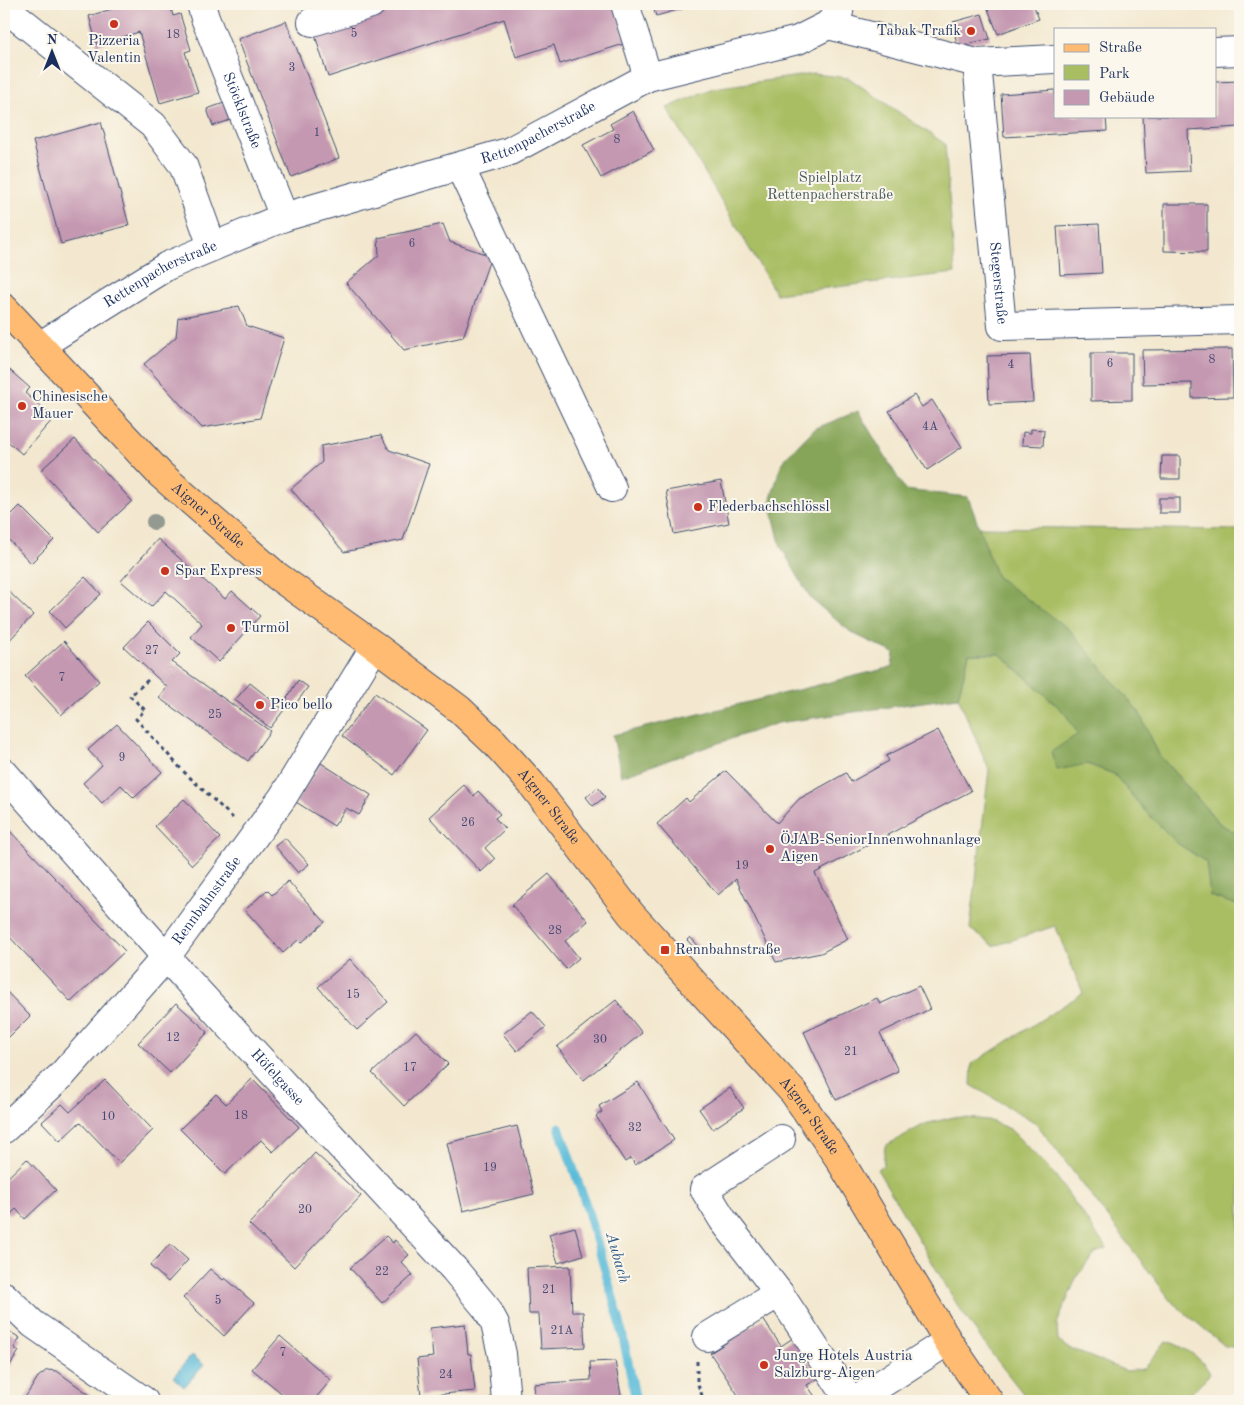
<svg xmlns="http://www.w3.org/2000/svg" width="1244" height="1405" font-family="'Old Standard TT',serif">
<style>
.green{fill:#a9be63;stroke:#627660}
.forest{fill:#86a559;stroke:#506a5c}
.water{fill:#5abbd9;stroke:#3a759c}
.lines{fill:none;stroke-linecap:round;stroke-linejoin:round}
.stream{stroke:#5abbd9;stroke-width:9}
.building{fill:#c498b1}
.minor-casing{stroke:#3b4b6f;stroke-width:30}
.major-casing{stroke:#3b4b6f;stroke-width:30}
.path{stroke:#3b4b6f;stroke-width:3;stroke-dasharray:4 4;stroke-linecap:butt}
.minor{stroke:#fff;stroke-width:28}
.major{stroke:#ffbb71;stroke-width:28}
.tree{fill:#949a92}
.poi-dot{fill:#c8321e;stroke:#fbf7ec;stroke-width:2}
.labels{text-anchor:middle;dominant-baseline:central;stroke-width:4;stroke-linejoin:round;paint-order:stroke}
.number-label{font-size:12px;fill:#454973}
.poi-label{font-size:15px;fill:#1b2f5e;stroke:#fbf7ec;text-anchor:start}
.street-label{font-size:15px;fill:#1b2f5e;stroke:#fbf7ec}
.park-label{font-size:15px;fill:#465a60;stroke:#fbf7ec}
.water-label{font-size:16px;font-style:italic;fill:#2e5983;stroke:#fbf7ec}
</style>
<rect width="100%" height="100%" fill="#fbf7ec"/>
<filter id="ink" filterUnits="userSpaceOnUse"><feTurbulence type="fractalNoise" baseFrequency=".02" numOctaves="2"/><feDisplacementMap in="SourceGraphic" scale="10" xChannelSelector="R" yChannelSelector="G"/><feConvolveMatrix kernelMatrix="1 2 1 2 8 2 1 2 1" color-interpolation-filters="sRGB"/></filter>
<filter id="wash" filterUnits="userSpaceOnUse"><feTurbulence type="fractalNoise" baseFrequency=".0096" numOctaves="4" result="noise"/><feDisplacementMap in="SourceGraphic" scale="20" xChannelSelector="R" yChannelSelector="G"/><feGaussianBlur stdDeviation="1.12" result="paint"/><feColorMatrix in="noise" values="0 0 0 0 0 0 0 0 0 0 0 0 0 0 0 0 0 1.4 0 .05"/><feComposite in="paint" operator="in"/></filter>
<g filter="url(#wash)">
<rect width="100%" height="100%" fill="#f3e8cf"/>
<g class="green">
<path d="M814 74 849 78 945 144 955 273 776 294 667 108 713 88Z"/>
<path d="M977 527 1240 530V835L1220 824 1159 755 1139 712 1106 675 1032 603 997 577Z"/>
<path d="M969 654H1000L1065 713 1079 735 1087 764 1114 774 1146 812 1177 843 1206 862 1211 896 1240 906V1348L1225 1346 1173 1303 1036 1123 971 1085 972 1064 1083 993 1055 926 994 946 970 929 989 770 958 697Z"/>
<path d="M954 1117 988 1120 1010 1129 1055 1175 1107 1249 1095 1253 1077 1276 1057 1324 1058 1341 1068 1348 1126 1371 1144 1369 1166 1341C1182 1345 1204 1359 1210 1374L1183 1401H1029L992 1354 958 1306 877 1169 883 1166 885 1146 925 1124Z"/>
</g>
<path class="forest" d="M858 411 905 490 968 497 997 577 1071 631 1139 712 1159 755 1220 824 1240 835V906L1210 896 1206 862 1177 843 1146 812 1114 774 1087 764 1057 770 1051 752 1078 734 1065 713 1000 654H969L958 697 778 723 621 776 613 735 892 667 894 653 852 633 811 599 781 547 770 502 782 462 814 429Z"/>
<path class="water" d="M192 1355 204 1365 184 1387 173 1377Z"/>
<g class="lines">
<path class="stream" d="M559 1127 587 1208 620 1322 636 1401"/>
</g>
<g id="blocks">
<g class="building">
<path d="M128 4H170L173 16 180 14 191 50 185 52 198 92 160 103 139 32 97 45 89 16Z"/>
<path d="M401 4H614L627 43 560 64 554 45 516 57 504 19 328 77 314 32Z"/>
<path d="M652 4H699L656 16Z"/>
<path d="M986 4H1033L1039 19 998 34Z"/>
<path d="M982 14 990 39 957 46 953 22Z"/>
<path d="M286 21 339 158 291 177 238 39Z"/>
<path d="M1240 81V127L1188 130 1190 171 1146 173 1143 116H1215V82Z"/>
<path d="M1055 90V116H1106L1107 131 1004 137 1001 94Z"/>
<path d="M227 102 233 119 213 126 207 109Z"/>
<path d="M633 111 654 150 601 178 583 145 613 129 610 124Z"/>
<path d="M101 122 129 225 61 244 33 141Z"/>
<path d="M1164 204H1207V252L1164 251Z"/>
<path d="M443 224 450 242 491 256 463 337 404 350 346 283 379 255 378 238Z"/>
<path d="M1099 224 1102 273 1060 275 1057 226Z"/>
<path d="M239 306 247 326 284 338 260 418 202 428 144 364 176 337 178 318Z"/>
<path d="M1232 349 1233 397 1192 398V383L1143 384 1142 350Z"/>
<path d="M1091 353H1132V400L1091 401Z"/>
<path d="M1030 355 1033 402 989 404 987 356Z"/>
<path d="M4 365 30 388 25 393 54 418 22 454 4 438Z"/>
<path d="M914 395 922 407 932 400 962 447 927 470 889 411Z"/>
<path d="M1031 429 1044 430 1043 446 1022 445 1023 432 1031 433Z"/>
<path d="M381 435 389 450 429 464 403 540 344 552 291 489 322 462 321 446Z"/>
<path d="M75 439 132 501 98 532 41 470Z"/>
<path d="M1162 456H1180V479H1161Z"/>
<path d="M721 481 729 523 674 534 666 491Z"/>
<rect x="1159" y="498" width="21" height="15"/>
<path d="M20 506 54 540 31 563 4 535V522Z"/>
<path d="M158 539 225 599 232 591 260 616 219 662 191 637 202 624 166 591 151 607 121 581Z"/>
<path d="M85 577 101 594 65 628 50 611Z"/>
<path d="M4 587 33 615 4 646Z"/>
<path d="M148 622 180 654 172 662 270 731 248 761 159 698 167 687 124 647Z"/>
<path d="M64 641 99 681 61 715 25 676Z"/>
<path d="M298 680 308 687 294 706 286 700Z"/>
<path d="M250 683 284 710 270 728 235 700Z"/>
<path d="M375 693 427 730 394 775 342 736Z"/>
<path d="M117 724 162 772 134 798 121 785 102 803 83 783 102 765 88 750Z"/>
<path d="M938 730 971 791 815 873 848 939 821 953 776 962 736 879 718 895 657 824 686 798 689 802 726 771 777 823 799 799 846 773 851 782 889 761 886 756Z"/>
<path d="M321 763 371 795 359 815 346 808 334 826 296 802Z"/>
<path d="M464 785 474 796 478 791 500 814 495 818 505 829 485 848 495 859 481 872 429 817Z"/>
<path d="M598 787 605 797 593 806 586 797Z"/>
<path d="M184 799 220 838 192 865 155 826Z"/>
<path d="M7 828 125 951 71 1002 4 931V832Z"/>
<path d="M285 838 309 864 298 873 275 846Z"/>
<path d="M549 874 588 921 565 941 579 958 566 969 512 905Z"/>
<path d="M288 881 325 922 301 943 298 940 283 953 245 910 267 890 272 895Z"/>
<path d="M690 937 704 952 701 955 687 940Z"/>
<path d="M350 959 388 1002 357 1030 318 987Z"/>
<path d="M919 986 930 1009 880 1033 898 1071 836 1100 804 1032 877 998 880 1004Z"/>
<path d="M4 989 30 1016 4 1042Z"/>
<path d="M616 1000 642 1033 584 1080 557 1047Z"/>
<path d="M176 1003 208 1032 170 1073 138 1043Z"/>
<path d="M532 1011 546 1027 517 1051 503 1034Z"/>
<path d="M416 1031 448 1064 404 1106 372 1073Z"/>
<path d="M252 1079 299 1127 273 1152 261 1140 225 1174 180 1129 216 1094 226 1104Z"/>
<path d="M105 1080 153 1130 119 1163 80 1122 60 1141 42 1122 62 1104 70 1112Z"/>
<path d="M638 1082 674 1140 635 1165 631 1158 625 1162 596 1116 602 1112 599 1106Z"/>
<path d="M730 1088 744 1108 713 1129 699 1109Z"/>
<path d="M517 1126 534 1194 463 1211 447 1143Z"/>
<path d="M315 1153 361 1196 294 1267 249 1224Z"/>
<path d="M27 1159 56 1190 25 1219 16 1209 10 1215 4 1209V1181Z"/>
<path d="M575 1227 583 1255 558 1263 549 1234Z"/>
<path d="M386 1236 393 1243 395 1240 409 1255 401 1262 413 1275 382 1303 350 1268Z"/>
<path d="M170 1244 188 1260 168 1282 150 1266Z"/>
<path d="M570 1266 572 1312H583L585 1347 541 1349 539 1314H529L527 1268Z"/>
<path d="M210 1269 223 1280 225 1278 254 1303 224 1336 183 1298Z"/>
<path d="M763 1319 781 1346 793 1338 819 1378 807 1385 818 1401H742L710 1353Z"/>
<path d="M465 1324 468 1354H471L475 1391 421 1396 417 1359 433 1357 430 1328Z"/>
<path d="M4 1328 20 1338 14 1348 19 1351 4 1375Z"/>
<path d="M280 1336 331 1380 313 1401H291L252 1369Z"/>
<path d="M615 1361 622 1401H535L534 1384 591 1380 590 1362Z"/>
<path d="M47 1370 57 1371 98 1401H23L38 1377Z"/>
</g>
</g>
</g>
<g filter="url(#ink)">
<use href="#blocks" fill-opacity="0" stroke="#3b4b6f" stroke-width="1"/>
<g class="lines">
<defs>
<g id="minor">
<path id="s1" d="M201 4 205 18 284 217"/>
<path d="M625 4 648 77"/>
<path d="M4 7 153 125 183 165 212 246"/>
<path d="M312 22 371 4"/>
<path d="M828 25 839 12 840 4"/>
<path d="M1215 52 1240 51"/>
<path id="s2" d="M977 63 1002 326 1240 320"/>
<path d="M460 167 612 488"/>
<path id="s3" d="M41 345 167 266 284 217 508 152 648 77 798 40 828 25 977 63 1055 59"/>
<path id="s4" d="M4 773 166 957 454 1269 487 1309 495 1324 502 1354 506 1401"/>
<path id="s5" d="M4 1129 62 1075 166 957 283 797 375 646"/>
<path d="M781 1139 704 1189 723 1220 779 1293 850 1401"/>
<path d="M4 1296 33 1324 144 1401"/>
<path d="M707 1337 779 1293"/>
<path d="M855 1401 948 1341"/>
</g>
<g id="major">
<path id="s6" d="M4 308 160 474 277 576 375 646 459 709 495 743 531 783 631 914 794 1093 838 1157 948 1341 989 1401"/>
</g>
</defs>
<use href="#minor" class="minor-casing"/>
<use href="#major" class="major-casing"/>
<g class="path">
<path d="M148 680 130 696 145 710 136 719 183 771 233 818"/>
<path d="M697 1361V1382L704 1401"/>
</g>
<use href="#minor" class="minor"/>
<use href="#major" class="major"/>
</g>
<circle class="tree" cx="154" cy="522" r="8"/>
</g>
<g class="poi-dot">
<circle cx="114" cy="24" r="5"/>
<circle cx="971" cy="31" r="5"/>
<circle cx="22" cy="406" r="5"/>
<circle cx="698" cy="507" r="5"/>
<circle cx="165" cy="571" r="5"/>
<circle cx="231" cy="628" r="5"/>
<circle cx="260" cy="705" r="5"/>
<circle cx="770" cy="849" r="5"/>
<rect x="660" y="945" width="10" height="10" rx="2.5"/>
<circle cx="764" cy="1365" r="5"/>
</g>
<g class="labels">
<g class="number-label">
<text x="354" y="34">5</text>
<text x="173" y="35">18</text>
<text x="292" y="68">3</text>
<text x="317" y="133">1</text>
<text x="617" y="140">8</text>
<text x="412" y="244">6</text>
<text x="1212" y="360">8</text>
<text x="1110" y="364">6</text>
<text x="1011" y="365">4</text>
<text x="930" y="427">4A</text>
<text x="152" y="651">27</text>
<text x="62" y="678">7</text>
<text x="215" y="715">25</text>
<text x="122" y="758">9</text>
<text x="468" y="823">26</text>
<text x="742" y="866">19</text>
<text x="555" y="931">28</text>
<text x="353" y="995">15</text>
<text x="173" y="1038">12</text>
<text x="600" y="1040">30</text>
<text x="851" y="1052">21</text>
<text x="410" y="1068">17</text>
<text x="241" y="1116">18</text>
<text x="108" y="1117">10</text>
<text x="635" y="1128">32</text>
<text x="490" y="1168">19</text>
<text x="305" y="1210">20</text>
<text x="382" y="1272">22</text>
<text x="549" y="1290">21</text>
<text x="218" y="1301">5</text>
<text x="562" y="1331">21A</text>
<text x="283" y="1353">7</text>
<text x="446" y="1375">24</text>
</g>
<g class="poi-label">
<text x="961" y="31" text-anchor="end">Tabak Trafik</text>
<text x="114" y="41" text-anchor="middle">Pizzeria<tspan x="114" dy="17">Valentin</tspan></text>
<text x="32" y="397">Chinesische<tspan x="32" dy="17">Mauer</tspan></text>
<text x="708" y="507">Flederbachschlössl</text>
<text x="175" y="571">Spar Express</text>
<text x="241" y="628">Turmöl</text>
<text x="270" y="705">Pico bello</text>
<text x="780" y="840">ÖJAB-SeniorInnenwohnanlage<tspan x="780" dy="17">Aigen</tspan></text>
<text x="675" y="950">Rennbahnstraße</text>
<text x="774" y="1356">Junge Hotels Austria<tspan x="774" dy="17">Salzburg-Aigen</tspan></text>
</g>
<g class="street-label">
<text stroke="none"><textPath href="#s1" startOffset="114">Stöcklstraße</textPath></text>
<text stroke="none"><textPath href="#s3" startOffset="544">Rettenpacherstraße</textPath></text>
<text stroke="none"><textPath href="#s3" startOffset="139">Rettenpacherstraße</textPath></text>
<text stroke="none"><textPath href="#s2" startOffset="221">Stegerstraße</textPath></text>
<text stroke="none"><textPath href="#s6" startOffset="291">Aigner Straße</textPath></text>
<text stroke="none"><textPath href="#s6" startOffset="741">Aigner Straße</textPath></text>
<text stroke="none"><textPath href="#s5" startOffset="306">Rennbahnstraße</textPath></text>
<text stroke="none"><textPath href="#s4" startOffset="409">Höfelgasse</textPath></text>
<text stroke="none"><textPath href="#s6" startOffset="1146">Aigner Straße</textPath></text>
</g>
<g class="park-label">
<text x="830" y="178">Spielplatz<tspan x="830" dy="17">Rettenpacherstraße</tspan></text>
</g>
<g class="water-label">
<text transform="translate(617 1258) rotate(74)">Aubach</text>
</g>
</g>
<rect width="1244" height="1405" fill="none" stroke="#fbf7ec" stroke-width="20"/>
<rect x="1054" y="28" width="162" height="90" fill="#fbf7ec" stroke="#a1a7b3"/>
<rect x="1064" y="44" width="25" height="8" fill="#ffbb71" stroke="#a1a7b3"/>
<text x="1099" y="52" font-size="15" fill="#1b2f5e">Straße</text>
<rect x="1064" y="65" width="25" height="15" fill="#a9be63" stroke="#a1a7b3"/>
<text x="1099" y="78" font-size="15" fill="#1b2f5e">Park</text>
<rect x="1064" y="90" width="25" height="15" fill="#c498b1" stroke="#a1a7b3"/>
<text x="1099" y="102" font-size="15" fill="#1b2f5e">Gebäude</text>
<g transform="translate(52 52)" stroke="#fbf7ec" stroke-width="4" paint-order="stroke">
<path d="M0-4L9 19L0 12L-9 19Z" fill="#1b2f5e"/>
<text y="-8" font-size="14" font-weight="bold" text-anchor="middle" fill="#1b2f5e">N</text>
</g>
</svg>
